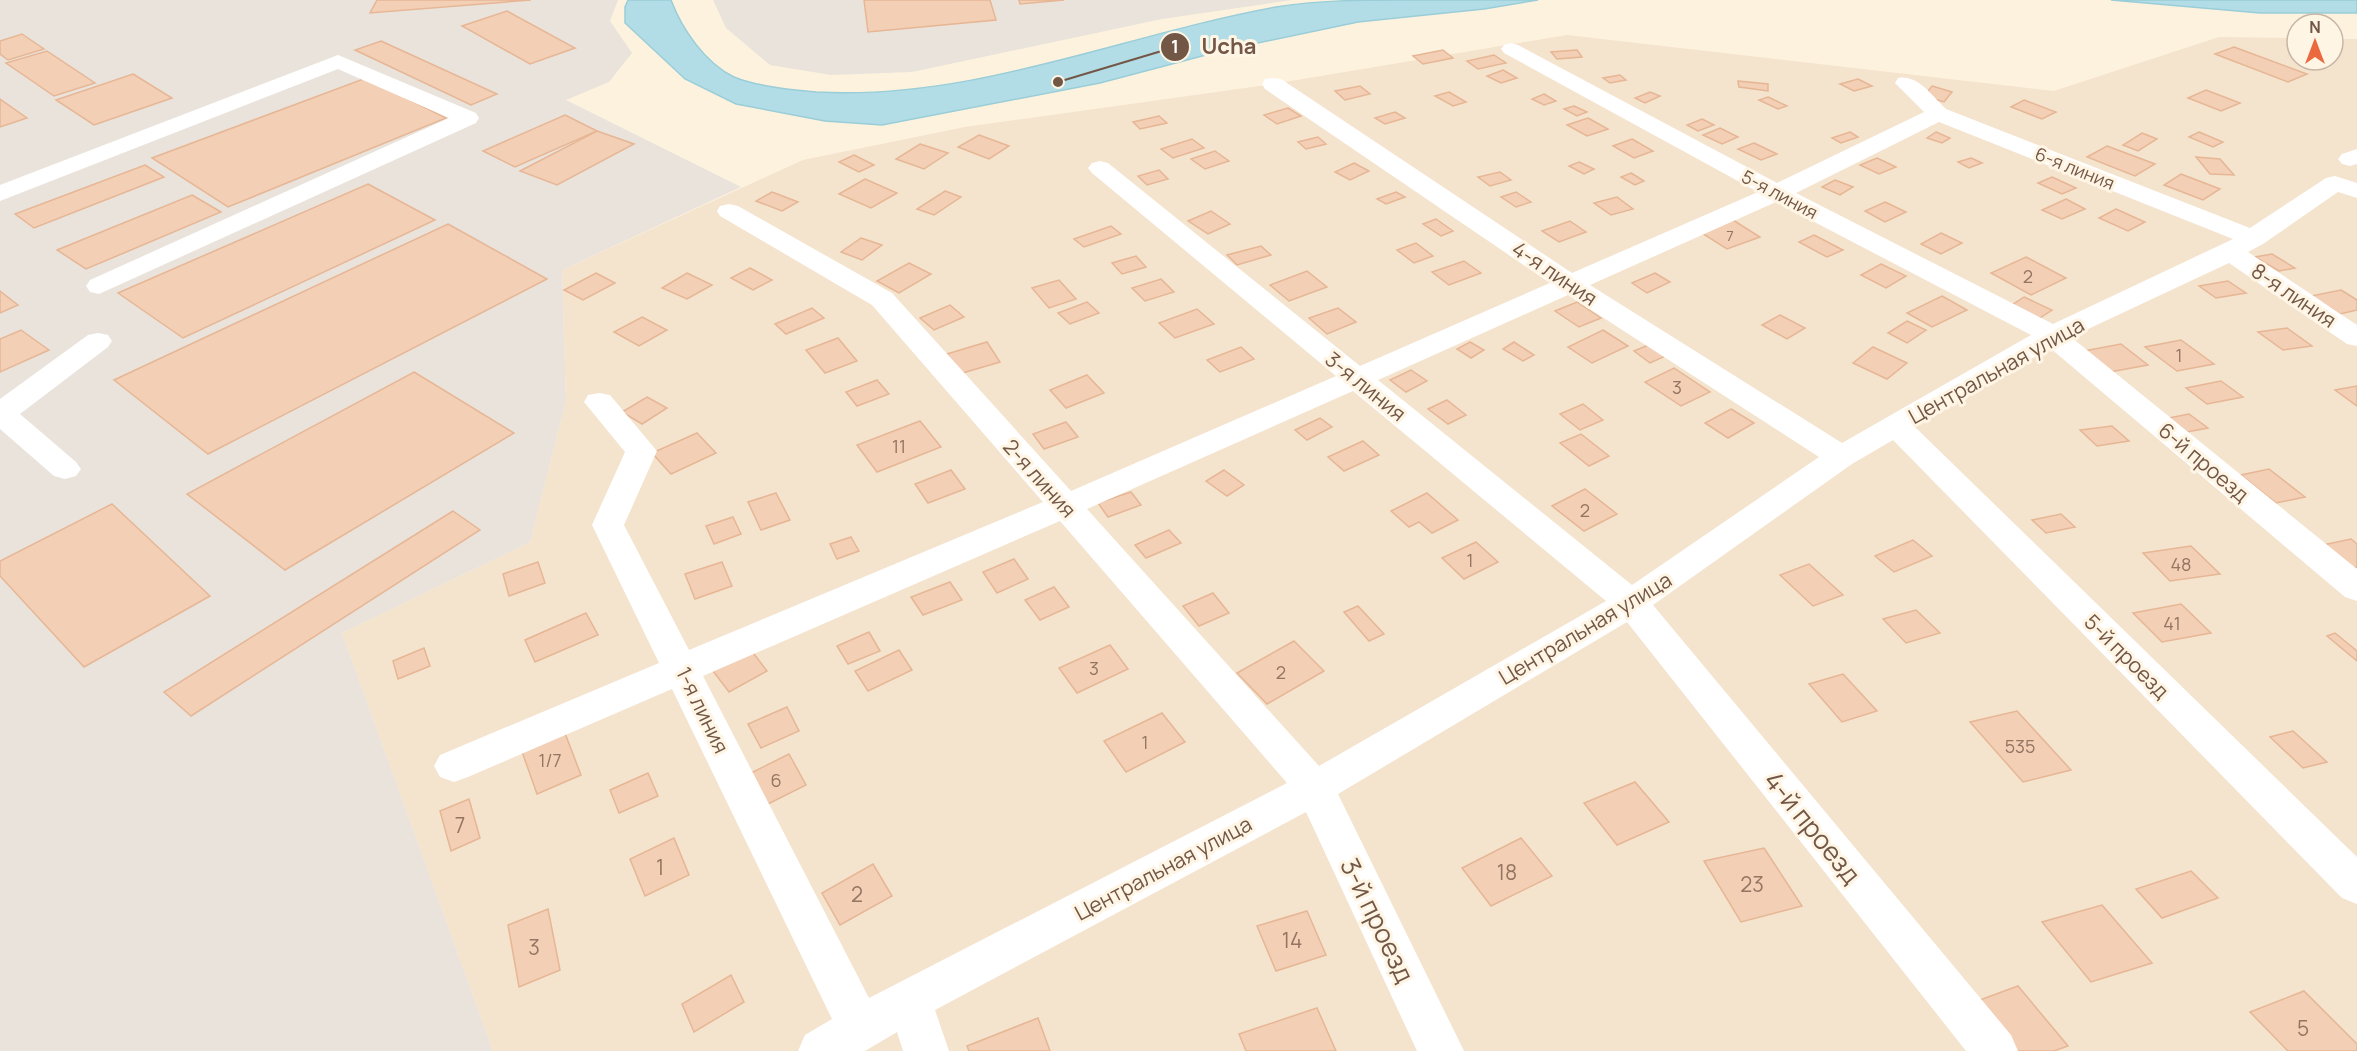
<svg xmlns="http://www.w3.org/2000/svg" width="2357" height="1051" font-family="Manrope,sans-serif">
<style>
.residential{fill:#f4e3cd}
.industrial{fill:#eae3db}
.water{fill:#b3dde6;stroke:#99cdd8;stroke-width:1.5}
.building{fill:#f3cfb5;stroke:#e6b695;stroke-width:1.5}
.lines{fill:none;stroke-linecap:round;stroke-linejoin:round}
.minor{fill:#fff;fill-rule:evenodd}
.labels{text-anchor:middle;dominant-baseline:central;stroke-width:6;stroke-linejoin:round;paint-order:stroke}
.far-number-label{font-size:15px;fill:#937562}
.far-street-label{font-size:18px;fill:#735746;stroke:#fff5e5}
.number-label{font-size:18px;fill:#937562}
.street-label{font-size:21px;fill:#735746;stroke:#fff5e5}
.near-number-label{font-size:21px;fill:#937562}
.near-street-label{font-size:26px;fill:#735746;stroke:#fff5e5}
.leader{fill:none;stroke:#735746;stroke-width:2}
.callout-dot{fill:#735746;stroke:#fff5e5;stroke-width:2}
.mark-label{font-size:18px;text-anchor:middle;font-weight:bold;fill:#fff}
.callout-label{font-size:22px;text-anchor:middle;font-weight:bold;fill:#735746;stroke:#fff5e5;stroke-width:6;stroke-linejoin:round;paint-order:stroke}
</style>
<rect width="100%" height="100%" fill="#fdf2de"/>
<path class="residential" d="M1567 35 2054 91 2219 37 2297 38V60H2333V39H2357V1051H493L342 633 530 542 566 401 562 270 803 160 965 127 1273 84Z"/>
<g class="industrial">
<path d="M0 0H618L610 21 632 53 609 82 566 100 741 187 562 270 566 401 530 542 342 633 493 1051H0Z"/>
<path d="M713 0H1292L1162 19 912 72 831 75 770 65 726 28Z"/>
</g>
<g class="water">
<path d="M628 0H671C682 29 705 63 734 77 755 86 793 90 816 92 974 101 1122 35 1276 7 1319 0 1361 0 1405 0 1449 0 1494 0 1538 0L1484 9 1358 22 1225 50 1100 83 882 125 825 121 736 104 685 79 625 23V7Z"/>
<path d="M2111 0H2357V13H2260Z"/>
</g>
<g class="building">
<path d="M377 0H531L370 13Z"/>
<path d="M864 0H990L996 20 868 32Z"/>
<path d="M1019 0H1064L1020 4Z"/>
<path d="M507 11 575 48 530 64 462 26Z"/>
<path d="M22 34 44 49 8 60 0 54V41Z"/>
<path d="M381 41 497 94 471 105 355 50Z"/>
<path d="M2234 47 2307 74 2288 82 2215 54Z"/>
<path d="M1443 50 1453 58 1423 64 1413 56Z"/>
<path d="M1577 50 1582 57 1557 59 1551 52Z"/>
<path d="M47 51 95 83 54 96 6 63Z"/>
<path d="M1494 55 1506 63 1478 69 1467 61Z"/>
<path d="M1503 70 1517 78 1501 83 1487 76Z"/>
<path d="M133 74 172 98 94 125 56 100Z"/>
<path d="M1620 75 1626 80 1610 83 1603 78Z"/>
<path d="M366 78 446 118 228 207 152 158Z"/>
<path d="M1858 79 1872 86 1854 91 1840 84Z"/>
<path d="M1738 81 1768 84V91L1739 87Z"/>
<path d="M1360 86 1370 94 1345 100 1335 91Z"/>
<path d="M1932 86 1952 92 1944 102 1924 96Z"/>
<path d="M2206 90 2240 103 2221 111 2188 98Z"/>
<path d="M1449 92 1466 102 1453 106 1435 96Z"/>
<path d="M1650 92 1660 96 1645 103 1635 98Z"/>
<path d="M1544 94 1556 101 1544 105 1532 99Z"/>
<path d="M1768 97 1787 106 1778 109 1759 100Z"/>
<path d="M0 99 27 118 0 127Z"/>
<path d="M2024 100 2056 112 2042 119 2011 107Z"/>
<path d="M1574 106 1587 112 1577 116 1564 109Z"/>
<path d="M1288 108 1301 116 1277 124 1264 115Z"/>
<path d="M1395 112 1405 118 1385 124 1375 118Z"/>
<path d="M565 115 597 131 515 167 483 151Z"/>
<path d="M1159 116 1167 123 1140 129 1133 122Z"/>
<path d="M1588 118 1608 129 1587 136 1567 125Z"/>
<path d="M1702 119 1714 125 1698 131 1687 125Z"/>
<path d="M1720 128 1738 137 1722 144 1703 135Z"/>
<path d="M597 131 634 144 557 185 520 171Z"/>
<path d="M1850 132 1858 137 1841 143 1832 138Z"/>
<path d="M1936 132 1950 138 1942 143 1927 138Z"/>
<path d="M2199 132 2223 142 2213 147 2189 137Z"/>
<path d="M2142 133 2157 139 2138 151 2123 145Z"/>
<path d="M979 135 1009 146 989 159 958 147Z"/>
<path d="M1318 137 1326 144 1306 149 1298 142Z"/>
<path d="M1192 139 1204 148 1173 158 1161 149Z"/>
<path d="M1632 139 1653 151 1634 158 1613 146Z"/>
<path d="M1754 143 1777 154 1761 160 1738 149Z"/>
<path d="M920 144 948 153 924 169 896 159Z"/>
<path d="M2107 146 2155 164 2135 176 2087 157Z"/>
<path d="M1215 151 1229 161 1205 169 1191 159Z"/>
<path d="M854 155 874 165 859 172 839 162Z"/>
<path d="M2196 157 2220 159 2234 175 2210 174Z"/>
<path d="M1877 158 1896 167 1879 174 1860 165Z"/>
<path d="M1971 158 1982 163 1969 168 1958 162Z"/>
<path d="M1579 162 1594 169 1584 174 1569 166Z"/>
<path d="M1354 163 1369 171 1350 180 1335 172Z"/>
<path d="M145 165 164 177 34 228 15 214Z"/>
<path d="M1159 170 1168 179 1147 185 1138 176Z"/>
<path d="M1500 172 1511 180 1490 186 1478 177Z"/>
<path d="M1631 173 1644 181 1635 185 1621 177Z"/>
<path d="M2181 174 2220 189 2203 200 2164 185Z"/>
<path d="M2052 177 2076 188 2062 194 2038 183Z"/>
<path d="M865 179 897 193 871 208 839 194Z"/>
<path d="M1835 180 1853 187 1840 195 1822 187Z"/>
<path d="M368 184 435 220 183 338 118 293Z"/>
<path d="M945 191 961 197 934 215 917 209Z"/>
<path d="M772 192 798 202 782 211 756 201Z"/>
<path d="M1396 192 1405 197 1386 204 1377 199Z"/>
<path d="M1516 192 1531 202 1516 207 1501 197Z"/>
<path d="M192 195 221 212 86 269 57 250Z"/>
<path d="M1617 197 1633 209 1611 215 1594 203Z"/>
<path d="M2066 199 2085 209 2062 219 2042 210Z"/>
<path d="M1885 202 1906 212 1885 222 1865 211Z"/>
<path d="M2116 209 2145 222 2128 231 2099 218Z"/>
<path d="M1211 211 1230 224 1208 234 1188 221Z"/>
<path d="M1436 219 1453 231 1441 236 1423 224Z"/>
<path d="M1733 220 1760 237 1727 249 1700 232Z"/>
<path d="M1570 221 1586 232 1559 242 1542 231Z"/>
<path d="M448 224 547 279 208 454 114 380Z"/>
<path d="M1111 226 1121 234 1084 247 1074 239Z"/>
<path d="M1941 233 1962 243 1941 254 1921 244Z"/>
<path d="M1814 235 1843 250 1827 257 1799 242Z"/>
<path d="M861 238 882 245 862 260 841 252Z"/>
<path d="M1416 243 1433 256 1414 263 1397 250Z"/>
<path d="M1261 246 1271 255 1237 265 1227 255Z"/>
<path d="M2272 254 2295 268 2279 271 2255 257Z"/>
<path d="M1136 256 1146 267 1122 274 1112 263Z"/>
<path d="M2026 257 2066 278 2031 295 1991 273Z"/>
<path d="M1464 261 1481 273 1449 285 1432 272Z"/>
<path d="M909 263 931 274 899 293 877 281Z"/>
<path d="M1881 264 1906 276 1886 288 1861 275Z"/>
<path d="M750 268 772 280 753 290 731 278Z"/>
<path d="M1307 271 1327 287 1289 301 1270 285Z"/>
<path d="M596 273 615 283 583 300 564 290Z"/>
<path d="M687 273 712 285 687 299 662 288Z"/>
<path d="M1655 273 1670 282 1647 293 1632 283Z"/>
<path d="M1161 279 1174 292 1145 301 1132 288Z"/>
<path d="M1059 280 1076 299 1049 308 1032 288Z"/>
<path d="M2228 281 2246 293 2216 298 2199 286Z"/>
<path d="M2341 290 2357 300V310L2340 314 2311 296Z"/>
<path d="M0 291 18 305 0 313Z"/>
<path d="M1942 296 1967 310 1932 327 1907 313Z"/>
<path d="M2024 297 2052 310 2040 318 2012 305Z"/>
<path d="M1087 302 1099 313 1070 324 1058 313Z"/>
<path d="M1577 302 1601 318 1579 327 1555 311Z"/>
<path d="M950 305 964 317 934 330 920 318Z"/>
<path d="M812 308 824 318 786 334 775 324Z"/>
<path d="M1338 308 1356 322 1327 334 1309 318Z"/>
<path d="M1197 309 1214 324 1175 338 1159 323Z"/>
<path d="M1780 315 1805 328 1787 339 1762 325Z"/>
<path d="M642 317 667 330 639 346 614 332Z"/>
<path d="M1907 321 1926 330 1907 343 1888 333Z"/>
<path d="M2287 328 2312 346 2283 350 2258 332Z"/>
<path d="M21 330 49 350 0 372V339Z"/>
<path d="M1603 330 1628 346 1592 363 1568 347Z"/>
<path d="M838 338 857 361 825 373 806 350Z"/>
<path d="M2181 340 2214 364 2177 371 2145 347Z"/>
<path d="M987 342 1000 362 959 374 947 354Z"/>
<path d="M1470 342 1484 350 1471 358 1457 349Z"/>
<path d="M1514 342 1534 355 1523 361 1503 349Z"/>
<path d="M1653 343 1670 354 1650 363 1634 351Z"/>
<path d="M2121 344 2148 365 2110 372 2084 351Z"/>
<path d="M1241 347 1254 359 1220 372 1207 360Z"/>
<path d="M1873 347 1907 363 1887 379 1853 363Z"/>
<path d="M1674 368 1710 392 1681 406 1645 382Z"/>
<path d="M1411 370 1427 381 1406 392 1390 380Z"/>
<path d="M414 372 514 433 285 570 187 494Z"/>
<path d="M1087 375 1104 393 1066 408 1050 390Z"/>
<path d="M877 380 889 394 857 406 846 392Z"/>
<path d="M2221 381 2243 397 2207 404 2186 388Z"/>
<path d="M2357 386V406L2335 390Z"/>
<path d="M647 397 667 408 642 424 622 412Z"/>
<path d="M1447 400 1466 415 1448 424 1428 409Z"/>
<path d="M1583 404 1603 420 1580 430 1560 414Z"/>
<path d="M1731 409 1754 423 1728 438 1705 423Z"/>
<path d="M2189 414 2208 428 2187 432 2169 418Z"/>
<path d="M1320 418 1332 427 1307 440 1295 430Z"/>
<path d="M920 421 941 447 877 472 857 445Z"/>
<path d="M1066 422 1078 437 1044 449 1033 434Z"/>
<path d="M2112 426 2129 441 2097 446 2080 430Z"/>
<path d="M697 433 716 453 671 474 652 453Z"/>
<path d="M1581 434 1609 456 1589 466 1560 443Z"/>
<path d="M1363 441 1379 455 1344 471 1328 457Z"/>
<path d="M2269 469 2305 497 2276 503 2241 475Z"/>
<path d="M951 470 965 489 928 503 915 484Z"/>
<path d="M1224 470 1244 485 1227 496 1206 481Z"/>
<path d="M1585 489 1617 514 1584 531 1552 506Z"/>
<path d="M1131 492 1141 505 1108 517 1098 503Z"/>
<path d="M776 493 790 520 761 530 748 502Z"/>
<path d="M1427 493 1458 520 1432 533 1419 522 1409 527 1391 511Z"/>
<path d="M112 504 210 596 84 667 0 576V561Z"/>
<path d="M453 511 480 530 191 716 164 692Z"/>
<path d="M2061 514 2075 527 2046 533 2032 520Z"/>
<path d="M733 517 741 534 714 544 706 526Z"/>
<path d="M1169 530 1181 543 1146 558 1135 545Z"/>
<path d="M851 537 859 551 837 559 830 544Z"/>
<path d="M2351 539 2357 544V567L2351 569 2323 545Z"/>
<path d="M1913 540 1932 556 1894 572 1875 556Z"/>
<path d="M1476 542 1498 562 1464 579 1442 558Z"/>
<path d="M2191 546 2220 574 2170 581 2143 553Z"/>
<path d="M1014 559 1028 579 997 593 983 572Z"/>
<path d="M538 562 545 583 509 596 503 574Z"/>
<path d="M722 562 732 586 695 599 685 574Z"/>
<path d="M1809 564 1843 595 1813 606 1780 575Z"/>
<path d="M950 582 962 600 923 615 911 597Z"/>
<path d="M1054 587 1069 607 1040 620 1025 600Z"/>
<path d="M1213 593 1229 613 1199 626 1183 606Z"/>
<path d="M2181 604 2211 633 2162 642 2133 613Z"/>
<path d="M1358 606 1384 634 1369 641 1344 612Z"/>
<path d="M1916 610 1940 633 1906 643 1883 619Z"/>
<path d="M586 613 598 635 535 662 525 640Z"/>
<path d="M869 632 880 651 848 664 837 646Z"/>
<path d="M2335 633 2357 651V661L2327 636Z"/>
<path d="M1294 641 1324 671 1267 704 1237 673Z"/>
<path d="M1110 645 1128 669 1077 693 1059 668Z"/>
<path d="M424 648 430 666 398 679 393 661Z"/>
<path d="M751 650 767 671 729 692 713 671Z"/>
<path d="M899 650 912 670 868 691 855 671Z"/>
<path d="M1843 674 1877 711 1842 722 1809 684Z"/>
<path d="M787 707 799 731 761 748 748 724Z"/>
<path d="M2017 711 2071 770 2023 782 1970 722Z"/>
<path d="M1162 713 1185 742 1126 772 1104 741Z"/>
<path d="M563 728 581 775 537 794 520 746Z"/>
<path d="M2293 731 2327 762 2303 768 2270 737Z"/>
<path d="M789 754 806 785 764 806 747 775Z"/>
<path d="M648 773 658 796 619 813 610 790Z"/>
<path d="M1635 782 1669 822 1617 845 1584 803Z"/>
<path d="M469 799 480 838 451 851 440 811Z"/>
<path d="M674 838 689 875 645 896 630 859Z"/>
<path d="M1521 838 1552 876 1491 906 1462 868Z"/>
<path d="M1764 848 1802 906 1741 922 1704 861Z"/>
<path d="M873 864 892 896 840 925 822 893Z"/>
<path d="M2191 871 2218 898 2162 918 2136 889Z"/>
<path d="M2102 905 2152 963 2091 982 2042 922Z"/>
<path d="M548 909 560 970 519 987 508 925Z"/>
<path d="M1307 911 1326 955 1276 971 1257 926Z"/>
<path d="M731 975 744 1002 694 1032 682 1004Z"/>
<path d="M2018 986 2068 1046 2054 1051H2017L1977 1001Z"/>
<path d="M2304 991 2357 1044V1051H2288L2250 1012Z"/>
<path d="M1317 1008 1336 1051H1246L1239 1034Z"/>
<path d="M1038 1018 1050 1051H969L967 1046Z"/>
</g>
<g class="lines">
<g class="minor">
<path d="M1511 43 1518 45 1777 183 1924 112 1895 83 1898 78C1918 74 1933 97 1946 109L2250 228 2326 178 2335 176 2357 183V198L2338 192 2263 244 2248 252 2357 325V346L2347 344 2229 263 2071 337 2357 569V601L2345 597 2050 348 1915 427 2357 857V904L2342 898 1893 440 1852 464 1653 605 2011 1035 2018 1051H1966L1627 622 1338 794 1464 1051H1417L1306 812 935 1010 949 1051H903L897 1032 865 1051H798L805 1035 832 1019 672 689 468 777 454 782 440 777 434 766 440 755 659 663 592 525 625 452 584 402 588 395 599 393 610 395 657 451 624 525 689 650 1043 502 872 305 720 216 717 211 720 206 729 204 738 206 892 293 1071 491 1336 376 1092 173 1088 168 1092 163 1100 161 1108 163 1360 366 1550 283 1265 89 1262 84 1265 79 1273 78 1281 79 1572 273 1758 192 1504 53 1501 49 1504 45ZM1939 122 2233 239 2053 324 1796 193ZM1776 202 2031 335 1842 443 1590 285ZM1568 295 1819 457 1632 585 1378 380ZM1353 391 1606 601 1319 766 1087 509ZM1060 521 1287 783 869 998 703 676Z"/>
<path d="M338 55 476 113 479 118 476 123 99 294 90 292 86 286 90 280 449 118 338 69 0 201V185Z"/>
<path d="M2357 149V164L2350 166 2342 164 2338 159 2342 154Z"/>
<path d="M98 333 108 335 112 341 108 347 20 414 76 462 81 469 76 476 65 479 54 476 0 429V399L88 335Z"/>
</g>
</g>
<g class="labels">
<g class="far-number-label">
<text x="1730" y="235">7</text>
</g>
<g class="far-street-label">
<text transform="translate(2075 168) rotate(22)">6-я линия</text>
<text transform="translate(1780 194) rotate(28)">5-я линия</text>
</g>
<g class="number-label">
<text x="2028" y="276">2</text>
<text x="2179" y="355">1</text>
<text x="1677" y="387">3</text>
<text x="899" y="446">11</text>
<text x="1585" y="510">2</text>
<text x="1470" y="560">1</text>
<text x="2181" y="564">48</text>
<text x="2172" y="623">41</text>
<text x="1094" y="668">3</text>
<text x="1281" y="672">2</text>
<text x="1145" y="742">1</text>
<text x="2020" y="746">535</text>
<text x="550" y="760">1/7</text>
<text x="776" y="780">6</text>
</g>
<g class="street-label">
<text transform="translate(1555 273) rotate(34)">4-я линия</text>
<text transform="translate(2294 295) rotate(34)">8-я линия</text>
<text transform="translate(1996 370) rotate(-29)">Центральная улица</text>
<text transform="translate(1366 386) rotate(39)">3-я линия</text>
<text transform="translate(2204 462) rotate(40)">6-й проезд</text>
<text transform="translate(1040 478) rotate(48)">2-я линия</text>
<text transform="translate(1585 628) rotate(-31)">Центральная улица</text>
<text transform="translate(2127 656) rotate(45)">5-й проезд</text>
<text transform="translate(703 710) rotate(64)">1-я линия</text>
<text transform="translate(1163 868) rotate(-28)">Центральная улица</text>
</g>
<g class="near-number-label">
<text x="460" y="825">7</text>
<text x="660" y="867">1</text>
<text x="1507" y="872">18</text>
<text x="1752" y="884">23</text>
<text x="857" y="894">2</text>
<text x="1292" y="940">14</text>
<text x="534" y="947">3</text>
<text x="2303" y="1028">5</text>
</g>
<g class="near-street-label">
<text transform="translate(1813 827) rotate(51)">4-й проезд</text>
<text transform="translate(1378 920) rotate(64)">3-й проезд</text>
</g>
</g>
<path class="leader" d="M1058 82L1175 47"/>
<g class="callout-dot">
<circle cx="1058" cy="82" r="6"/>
<circle cx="1175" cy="47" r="15"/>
</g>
<g class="mark-label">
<text x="1175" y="53">1</text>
</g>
<g class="callout-label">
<text x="1229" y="54">Ucha</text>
</g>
<g transform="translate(2315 42)"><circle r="28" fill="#fff5e5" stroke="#c7b6a5" stroke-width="1.5"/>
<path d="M0-4.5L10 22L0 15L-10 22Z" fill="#eb693f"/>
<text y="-9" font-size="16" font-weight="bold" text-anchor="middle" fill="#735746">N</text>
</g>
</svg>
